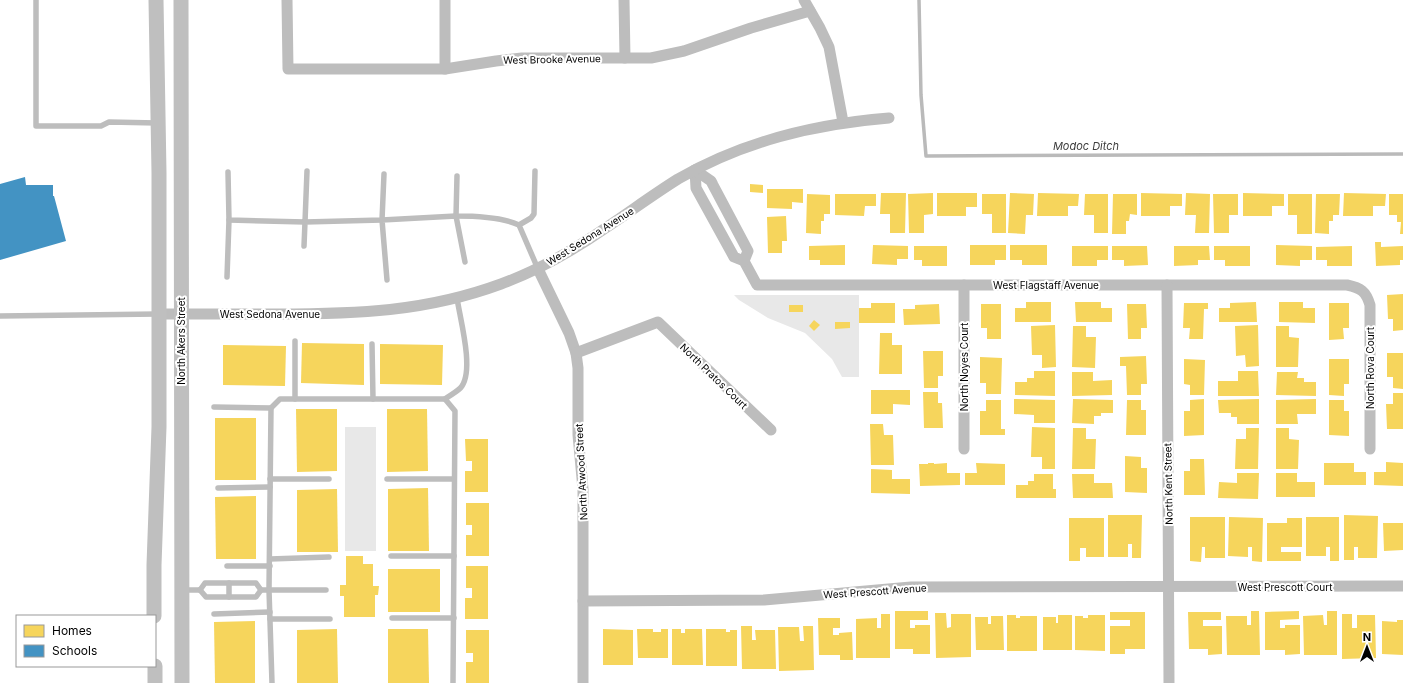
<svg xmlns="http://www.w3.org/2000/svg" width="1403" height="683" font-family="Inter,sans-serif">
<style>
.green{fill:#e8e8e8}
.homes{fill:#f6d55c}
.schools{fill:#4393c3}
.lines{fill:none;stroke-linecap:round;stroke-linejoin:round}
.stream{stroke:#bababa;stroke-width:3.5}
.service{stroke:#bdbdbd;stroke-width:5.5}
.minor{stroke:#bdbdbd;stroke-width:11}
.secondary{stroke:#bfbfbf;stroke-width:15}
.labels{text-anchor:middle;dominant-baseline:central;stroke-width:4;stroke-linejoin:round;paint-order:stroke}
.street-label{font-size:10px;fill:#000;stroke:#fff}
.water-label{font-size:11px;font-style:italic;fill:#3e3e3e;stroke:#fff}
</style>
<rect width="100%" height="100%" fill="#fff"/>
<g class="green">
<path d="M734 295H859V377H842L832 359 805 333 768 318 739 300Z"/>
<rect x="345" y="427" width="31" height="124"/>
</g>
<g class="homes">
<path d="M750 184 763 185V193L750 192Z"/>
<path d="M767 189H803V203L792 202V209L767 208Z"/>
<path d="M881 193H906L905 233H890V214H880Z"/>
<path d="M933 193V214L924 215V233H909L908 194Z"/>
<path d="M937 193H977V207H966V216H937Z"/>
<path d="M1010 193 1034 194 1033 215H1026L1025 234 1008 233Z"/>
<path d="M1038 193 1079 194 1078 206H1068V216H1037Z"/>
<path d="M1141 193 1182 194V206H1170V216H1141Z"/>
<path d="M1186 193 1210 194 1209 233H1195L1196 215H1185Z"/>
<path d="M1243 193 1284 194V206H1272V216H1243Z"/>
<path d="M1344 193 1386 194 1385 206H1373V216H1343Z"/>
<path d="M807 194 830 195V214H824V221H821V234L806 233Z"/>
<path d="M835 194H876V206H865L864 216 835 215Z"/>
<path d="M982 194H1006V233H992V214H982Z"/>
<path d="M1085 194H1108V233H1094V215H1084Z"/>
<path d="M1113 194H1137V215L1130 214 1129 221H1126V234H1112Z"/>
<path d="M1213 194H1238V215H1229V233H1214Z"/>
<path d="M1288 194H1312V234H1297V215H1288Z"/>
<path d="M1316 194H1340L1339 215H1333V221H1329V234L1315 233Z"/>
<path d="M1389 194H1403V234H1400L1401 222H1397V215H1389Z"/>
<path d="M786 216 787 241H782V253H768L767 217Z"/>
<path d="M1375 242H1381V247L1403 246V260H1400V265L1376 266Z"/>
<path d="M845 245V265H820V260H809V246Z"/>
<path d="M873 245 908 246V259H897V265L872 264Z"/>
<path d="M970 245H1006V260H995V265H970Z"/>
<path d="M1010 245H1047V265H1022V260H1010Z"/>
<path d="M1276 245 1312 246V260H1300V266L1276 265Z"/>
<path d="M914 246H947V266H922V260H914Z"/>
<path d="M1072 246H1108V260H1097V266H1072Z"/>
<path d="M1112 246H1147L1148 265 1124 266V260H1112Z"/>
<path d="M1174 246H1209L1210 260H1198V265L1174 266Z"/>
<path d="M1214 246H1250V266H1225V260H1214Z"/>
<path d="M1352 246V266H1327V260H1316V247Z"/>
<path d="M1403 294V330L1393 331V319H1388L1387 295Z"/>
<path d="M1026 302H1051V322H1015V308H1026Z"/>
<path d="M1075 302H1101V308H1112V322H1076Z"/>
<path d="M1256 302 1257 322H1219V308H1230V303Z"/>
<path d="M1279 302H1303V308H1315V323L1279 322Z"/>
<path d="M871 303H895V323H859V308H871Z"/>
<path d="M1184 303H1208V309H1204L1203 339H1189L1190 328H1183Z"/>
<path d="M1329 303H1349V328H1343L1344 339 1329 340Z"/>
<path d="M939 304 940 324 904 325 903 309H915V305Z"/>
<path d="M981 304H1001V339H987V328H981Z"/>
<path d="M1127 304H1146L1147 328H1141V339H1128Z"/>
<rect x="789" y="305" width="14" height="7"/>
<path d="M814 320 820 325 814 331 809 326Z"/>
<path d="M835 322H850V328L835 329Z"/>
<path d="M1055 325 1056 367 1042 368V355H1032L1031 326Z"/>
<path d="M1258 325 1259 366 1246 367 1245 355 1236 356 1235 326Z"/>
<path d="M1073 326H1086V337H1096L1095 368 1072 367Z"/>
<path d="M1276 326H1289V337L1299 338 1298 367H1276Z"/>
<path d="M880 333H892V345H902V374H879Z"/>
<path d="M302 343 364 344V385L301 383Z"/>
<path d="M380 344 443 345 442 385 380 384Z"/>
<path d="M223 345 286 346 285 386 223 385Z"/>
<path d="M923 351H943V376H938V388H924Z"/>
<path d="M1387 353H1403V389L1393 388V377H1387Z"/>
<path d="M1146 356 1147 384H1141V395H1127L1126 366H1120V357Z"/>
<path d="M980 357 1002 358 1001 394H986V383H980Z"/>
<path d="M1184 359 1205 360 1204 395H1190V385L1184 384Z"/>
<path d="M1329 359H1349V384H1344V396L1329 395Z"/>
<path d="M1034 371H1055V396L1015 395V382H1027V378H1034Z"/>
<path d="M1238 371H1258L1259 396H1218V381H1238Z"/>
<path d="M1072 372H1093V381L1112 380V395L1072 396Z"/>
<path d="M1277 372H1298L1297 378H1304V382H1316V396L1276 395Z"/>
<path d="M871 390H910V405L893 404V414H871Z"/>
<path d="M923 392H938V403H942L943 428H924Z"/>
<path d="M1393 393H1403V429H1387L1386 404H1393Z"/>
<path d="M1014 399 1055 400V423H1034V415L1014 414Z"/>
<path d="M1073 399 1113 400V413H1101V416H1094V424L1072 423Z"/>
<path d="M1204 399V435L1184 436V411H1190V400Z"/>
<path d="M1259 399V424H1237V417H1231V413H1219L1218 400Z"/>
<path d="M1316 399V414H1297L1298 424H1276V400Z"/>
<path d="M986 400H1001V429H1005V435H980V411H986Z"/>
<path d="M1127 400H1141V410H1146V435H1126Z"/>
<path d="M1329 400H1344V411H1349V436L1329 435Z"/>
<path d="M296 409H337V471L297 472Z"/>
<path d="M387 409H427L428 471 387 472Z"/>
<rect x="215" y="418" width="41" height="62"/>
<path d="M870 424H883L884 435H893L894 465H871Z"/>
<path d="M1032 427 1055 428V469H1042V457H1031Z"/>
<path d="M1073 428H1086V439H1096L1095 469H1072Z"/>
<path d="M1246 428H1259L1258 469H1235L1236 439H1246Z"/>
<path d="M1276 428H1289V439L1299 440 1298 469H1276Z"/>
<path d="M465 439H488V492H465V471H472V461H466Z"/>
<path d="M1125 456 1141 457V468H1147V493L1125 492Z"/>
<path d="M1190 459H1204L1205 495H1184V471H1190Z"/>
<path d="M1386 462 1403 463V486L1374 485V472H1386Z"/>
<path d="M928 463H934V464L947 463V473H960V485L920 486 919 464H928Z"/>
<path d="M976 463 1005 464V485H965V473H977Z"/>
<path d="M1324 463H1354V472H1366V485H1324Z"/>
<path d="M871 469 892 470V479H910V494L871 493Z"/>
<path d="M1237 473H1259L1258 499 1218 498 1219 482 1237 483Z"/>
<path d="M1276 473H1297V482H1315V497H1276Z"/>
<path d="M1034 474H1053V489H1056V498H1016V485H1028V481H1034Z"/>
<path d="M1072 474H1094V483H1112L1113 498H1073Z"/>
<path d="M428 488 429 551H388V489Z"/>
<path d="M337 489 338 552H297V490Z"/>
<path d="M256 496V559H216L215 497Z"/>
<path d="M466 503H489V556H466V535H472V525H466Z"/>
<path d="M1108 515H1142L1141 558H1132V544H1128V557H1108Z"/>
<path d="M1344 515 1378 516 1377 558H1358V547H1354V560H1344Z"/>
<path d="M1190 517H1225V558H1205V547H1202L1201 562 1190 561Z"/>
<path d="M1229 517 1263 518 1262 562 1252 561V547H1248V557L1228 556Z"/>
<path d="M1306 517H1339V561H1330V547H1326V556H1306Z"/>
<path d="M1069 518H1104V557H1086V548H1080V561H1069Z"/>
<path d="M1287 518H1302V547H1281V552H1301V561H1267V523H1287Z"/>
<path d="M1383 523H1403V550L1384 551Z"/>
<path d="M346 556H363V564H373V586H379L378 595H375V617H344V596H340V585H346Z"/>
<path d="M466 566H488V619H465V598H472V588H466Z"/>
<rect x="388" y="569" width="52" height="43"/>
<path d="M895 611H928V620H910V628H915V625H930V654H913V649H895Z"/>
<path d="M1251 611H1259L1260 655H1227L1226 616H1247V625H1251Z"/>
<path d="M1299 611V619L1280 620V628H1285V625H1300V654L1285 655V650H1265V612Z"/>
<path d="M1327 611H1337V655H1304L1303 616 1323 615 1324 625H1327Z"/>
<path d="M1110 612H1145V649H1125V654H1110V626H1130V620H1110Z"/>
<path d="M1188 612H1221V620H1203V626H1222V654L1208 655V649H1189Z"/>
<path d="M935 613H946L947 628 951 627V614H971V657L936 658Z"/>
<path d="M881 614H890V658H856V619L877 618V628H881Z"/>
<path d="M1342 614H1352V628H1357V615H1375L1376 658 1342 659Z"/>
<path d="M1007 615H1016V618H1020V616H1037V651H1007Z"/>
<path d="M1058 615H1072V650H1043V617H1056V623H1058Z"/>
<path d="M1088 615H1105V651L1075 650V616H1083V618H1088Z"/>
<path d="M991 616H1003L1004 650H976L975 617H988V624H991Z"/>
<path d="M818 618H840V628H833V635H839V633L852 632 853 660H840V655H819Z"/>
<path d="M1397 620H1403V655L1382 654V621L1397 622Z"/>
<path d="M255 621V683H215L214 622Z"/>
<path d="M741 626H752V640H756L755 630H775L776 669H742Z"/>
<path d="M803 626H813L814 670 779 671 778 627H799L800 641H804Z"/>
<path d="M337 629 338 683H297V630Z"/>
<path d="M388 629H428L429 683H388Z"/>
<path d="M603 629 633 630V665H603Z"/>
<path d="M637 629H653V632H661V629H668V658H638Z"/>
<path d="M672 629H681V633H685V629H702L703 665H672Z"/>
<path d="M706 629H726V632H730V630H737V666H706Z"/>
<path d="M466 630H489V683H466V662H473V653H466Z"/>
</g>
<path class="schools" d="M25 177 26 185H53V196H54L66 241 0 260V184Z"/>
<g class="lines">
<path class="stream" d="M919 0 921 95 926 156 1403 154"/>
<g class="service">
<path d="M36 0V126H101L109 122 157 123"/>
<path d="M535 171 534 214 531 218 519 225 538 269"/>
<path d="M228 172 229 220 305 222 307 171"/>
<path d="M457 176 456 216C475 216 502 217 519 225"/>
<path d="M304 246 305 222 382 220 384 174"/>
<path d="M227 277 229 220"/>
<path d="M387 280 382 220 456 216 465 262"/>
<path d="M0 316 158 314"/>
<path d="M295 341V399"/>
<path d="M372 344 373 399"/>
<path d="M445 399C450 395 459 391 462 386 474 368 460 319 457 298"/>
<path d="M214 407 271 408"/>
<path d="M270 479H329"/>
<path d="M387 479H454"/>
<path d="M218 488 270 487"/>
<path d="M391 556H454"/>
<path d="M270 559 329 557"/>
<path d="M227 566H270"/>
<path d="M182 590H200"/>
<path d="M200 590 205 583H256L261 590H326"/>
<path d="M200 590 206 597H256L261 590"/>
<path d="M229 597V583"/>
<path d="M214 614 270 612"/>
<path d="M392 618H454"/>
<path d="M270 619H330"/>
<path d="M272 683 269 590 271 408 280 399H445L455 411 453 683"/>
</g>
<g class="minor">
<path d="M287 0 288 69H445L496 61 522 58H651L684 51 751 28 810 11"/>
<path d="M445 0V69"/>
<path d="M624 0 625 58"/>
<path d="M804 0 820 28 829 47 843 122"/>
<path d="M695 170 696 188 734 257 744 261 757 285H1347C1361 288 1366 291 1370 305V449"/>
<path d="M695 170 711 181 713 185 748 251 744 261"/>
<path d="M538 269 569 333 576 353 578 368V435L583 489V683"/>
<path d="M964 285V449"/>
<path d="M1167 285 1169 683"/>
<path d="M159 314C198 314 237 314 276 314 356 314 425 312 501 284 539 270 574 250 607 227 631 211 654 194 678 179 744 141 814 124 889 118"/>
<path d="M576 353 658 322 771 430"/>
<path d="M583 601 764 600 911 587 1403 586"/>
</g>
<g class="secondary">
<path d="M181 0 182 683"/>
<path d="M154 616V565L159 427V173L156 0"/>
<path d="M155 666V683"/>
</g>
</g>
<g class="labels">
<g class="street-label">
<text transform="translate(552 59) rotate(-1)">West Brooke Avenue</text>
<text transform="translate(590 236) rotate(-32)">West Sedona Avenue</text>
<text x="1046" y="285">West Flagstaff Avenue</text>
<text x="270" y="314">West Sedona Avenue</text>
<text transform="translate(181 341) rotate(-90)">North Akers Street</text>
<text transform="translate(964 367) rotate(-90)">North Noyes Court</text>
<text transform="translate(1370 368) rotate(-90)">North Rova Court</text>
<text transform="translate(714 376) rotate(44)">North Pratos Court</text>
<text transform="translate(581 472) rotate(-93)">North Atwood Street</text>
<text transform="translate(1168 484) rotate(-91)">North Kent Street</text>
<text x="1285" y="587">West Prescott Court</text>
<text transform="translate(875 591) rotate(-4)">West Prescott Avenue</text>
</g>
<g class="water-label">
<text x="1086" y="146">Modoc Ditch</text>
</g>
</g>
<rect x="16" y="615" width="140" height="52" fill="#ffffff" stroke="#999999"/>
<rect x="24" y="625" width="20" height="12" fill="#f6d55c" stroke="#999999"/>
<text x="52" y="635" font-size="12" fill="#000000">Homes</text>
<rect x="24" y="645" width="20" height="12" fill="#4393c3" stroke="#999999"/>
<text x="52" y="655" font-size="12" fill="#000000">Schools</text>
<g transform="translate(1367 647)" stroke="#ffffff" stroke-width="3" paint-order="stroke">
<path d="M0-3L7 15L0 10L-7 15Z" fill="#000000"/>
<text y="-6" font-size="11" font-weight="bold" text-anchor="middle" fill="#000000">N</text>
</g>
</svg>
